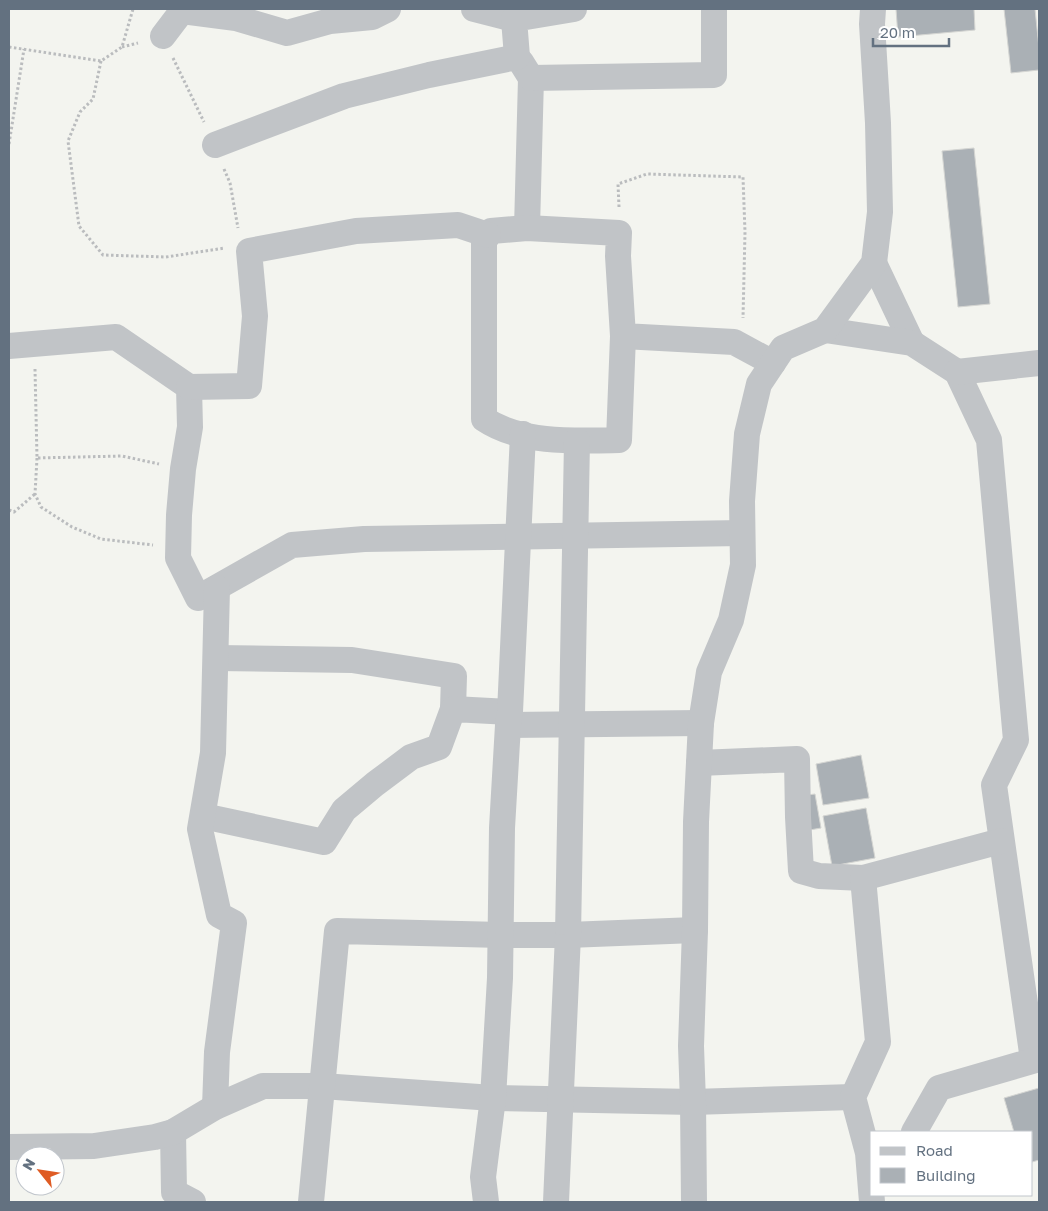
<svg xmlns="http://www.w3.org/2000/svg" width="1048" height="1211" font-family="'Golos Text',sans-serif">
<style>
.building{fill:#aab0b5;stroke:#d4d5d2}
.lines{fill:none;stroke-linecap:round;stroke-linejoin:round}
.path{stroke:#babcbe;stroke-width:3;stroke-dasharray:2.5 2.5;stroke-linecap:butt}
.minor{stroke:#c1c4c7;stroke-width:26}
</style>
<rect width="100%" height="100%" fill="#f3f4ef"/>
<g class="building">
<path d="M896 9H974L975 30 898 37Z"/>
<path d="M1004 9H1035L1039 48V70L1011 73Z"/>
<path d="M974 148 990 304 958 307 942 151Z"/>
<path d="M861 755 869 798 823 805 816 764Z"/>
<path d="M815 794 821 828 804 831 799 796Z"/>
<path d="M866 808 875 858 832 866 823 816Z"/>
<path d="M1039 1088V1160L1032 1162V1132H1014L1004 1098Z"/>
</g>
<g class="lines">
<g class="path">
<path d="M9 47 101 61 122 47 133 9"/>
<path d="M122 47 138 43"/>
<path d="M173 58 204 122"/>
<path d="M101 61 93 99 80 112 68 141 79 226 103 255 166 257 225 248"/>
<path d="M9 144 24 49"/>
<path d="M224 169 230 183 238 228"/>
<path d="M619 207 618 184 647 174 743 177 745 232 743 318"/>
<path d="M35 369 37 458 122 456 159 464"/>
<path d="M37 458 35 494 41 507 72 527 101 539 153 545"/>
<path d="M9 510 14 512 35 494"/>
</g>
<g class="minor">
<path d="M474 9 514 19"/>
<path d="M163 36 182 11 236 18 287 33 330 21 372 17 388 9"/>
<path d="M521 62 531 78 527 228"/>
<path d="M531 78 714 75V9"/>
<path d="M215 145 344 96 429 75 517 57 514 19 574 9"/>
<path d="M874 263 912 343"/>
<path d="M825 330 912 343 957 372 989 440 1016 740 994 785 1033 1060"/>
<path d="M623 336 618 256 619 233 527 228 491 231 484 241V419C521 444 577 441 619 440L623 336 734 342 773 363"/>
<path d="M9 346 116 337 189 387 190 427 183 469 179 515 178 558 198 598 292 545 364 539 742 533"/>
<path d="M957 372 1039 363"/>
<path d="M189 387 249 386 255 316 249 251 356 231 458 225 488 235"/>
<path d="M216 658 352 660 454 676 453 709"/>
<path d="M508 725 701 723"/>
<path d="M699 763 797 759 798 817 801 871 819 876 863 878"/>
<path d="M203 816 324 842 344 810 375 784 411 757 439 747 453 709 510 712"/>
<path d="M215 1107 217 1052 234 923 219 915 200 829 213 753 217 588"/>
<path d="M173 1132 174 1192 193 1202"/>
<path d="M914 1132 939 1088 1039 1059"/>
<path d="M9 1147 94 1146 155 1137 173 1132 215 1107 263 1086H322L493 1098 693 1102 853 1097"/>
<path d="M311 1202 337 931 502 935H568L695 930"/>
<path d="M486 1202 483 1177 493 1098 500 978 502 828 508 725 510 712 523 434"/>
<path d="M556 1202 568 935 577 441"/>
<path d="M694 1202 693 1102 691 1046 695 930 696 822 701 723 709 672 731 620 743 565 742 501 747 434 759 384 783 348 825 330 874 263 880 212 878 123 872 24 873 9"/>
<path d="M872 1202 868 1153 853 1097 878 1042 863 878 1001 841"/>
</g>
</g>
<rect width="1048" height="1211" fill="none" stroke="#637180" stroke-width="20"/>
<rect x="870" y="1131" width="162" height="65" fill="#ffffff" stroke="#c1c6cc"/>
<rect x="880" y="1147" width="25" height="8" fill="#c1c4c7" stroke="#c1c6cc"/>
<text x="916" y="1156" font-size="15" fill="#637180">Road</text>
<rect x="880" y="1168" width="25" height="15" fill="#aab0b5" stroke="#c1c6cc"/>
<text x="916" y="1181" font-size="15" fill="#637180">Building</text>
<g transform="translate(40 1171) rotate(300)"><circle r="24" fill="#ffffff" stroke="#c1c6cc"/>
<path d="M0-4L9 19L0 12L-9 19Z" fill="#df5c24"/>
<text y="-8" font-size="14" font-weight="bold" text-anchor="middle" fill="#637180">N</text>
</g>
<path d="M873 38v8h76v-8" fill="none" stroke="#637180" stroke-width="2.5"/>
<text x="880" y="38" font-size="15" fill="#637180" stroke="#ffffff" stroke-width="4" paint-order="stroke">20 m</text>
</svg>
